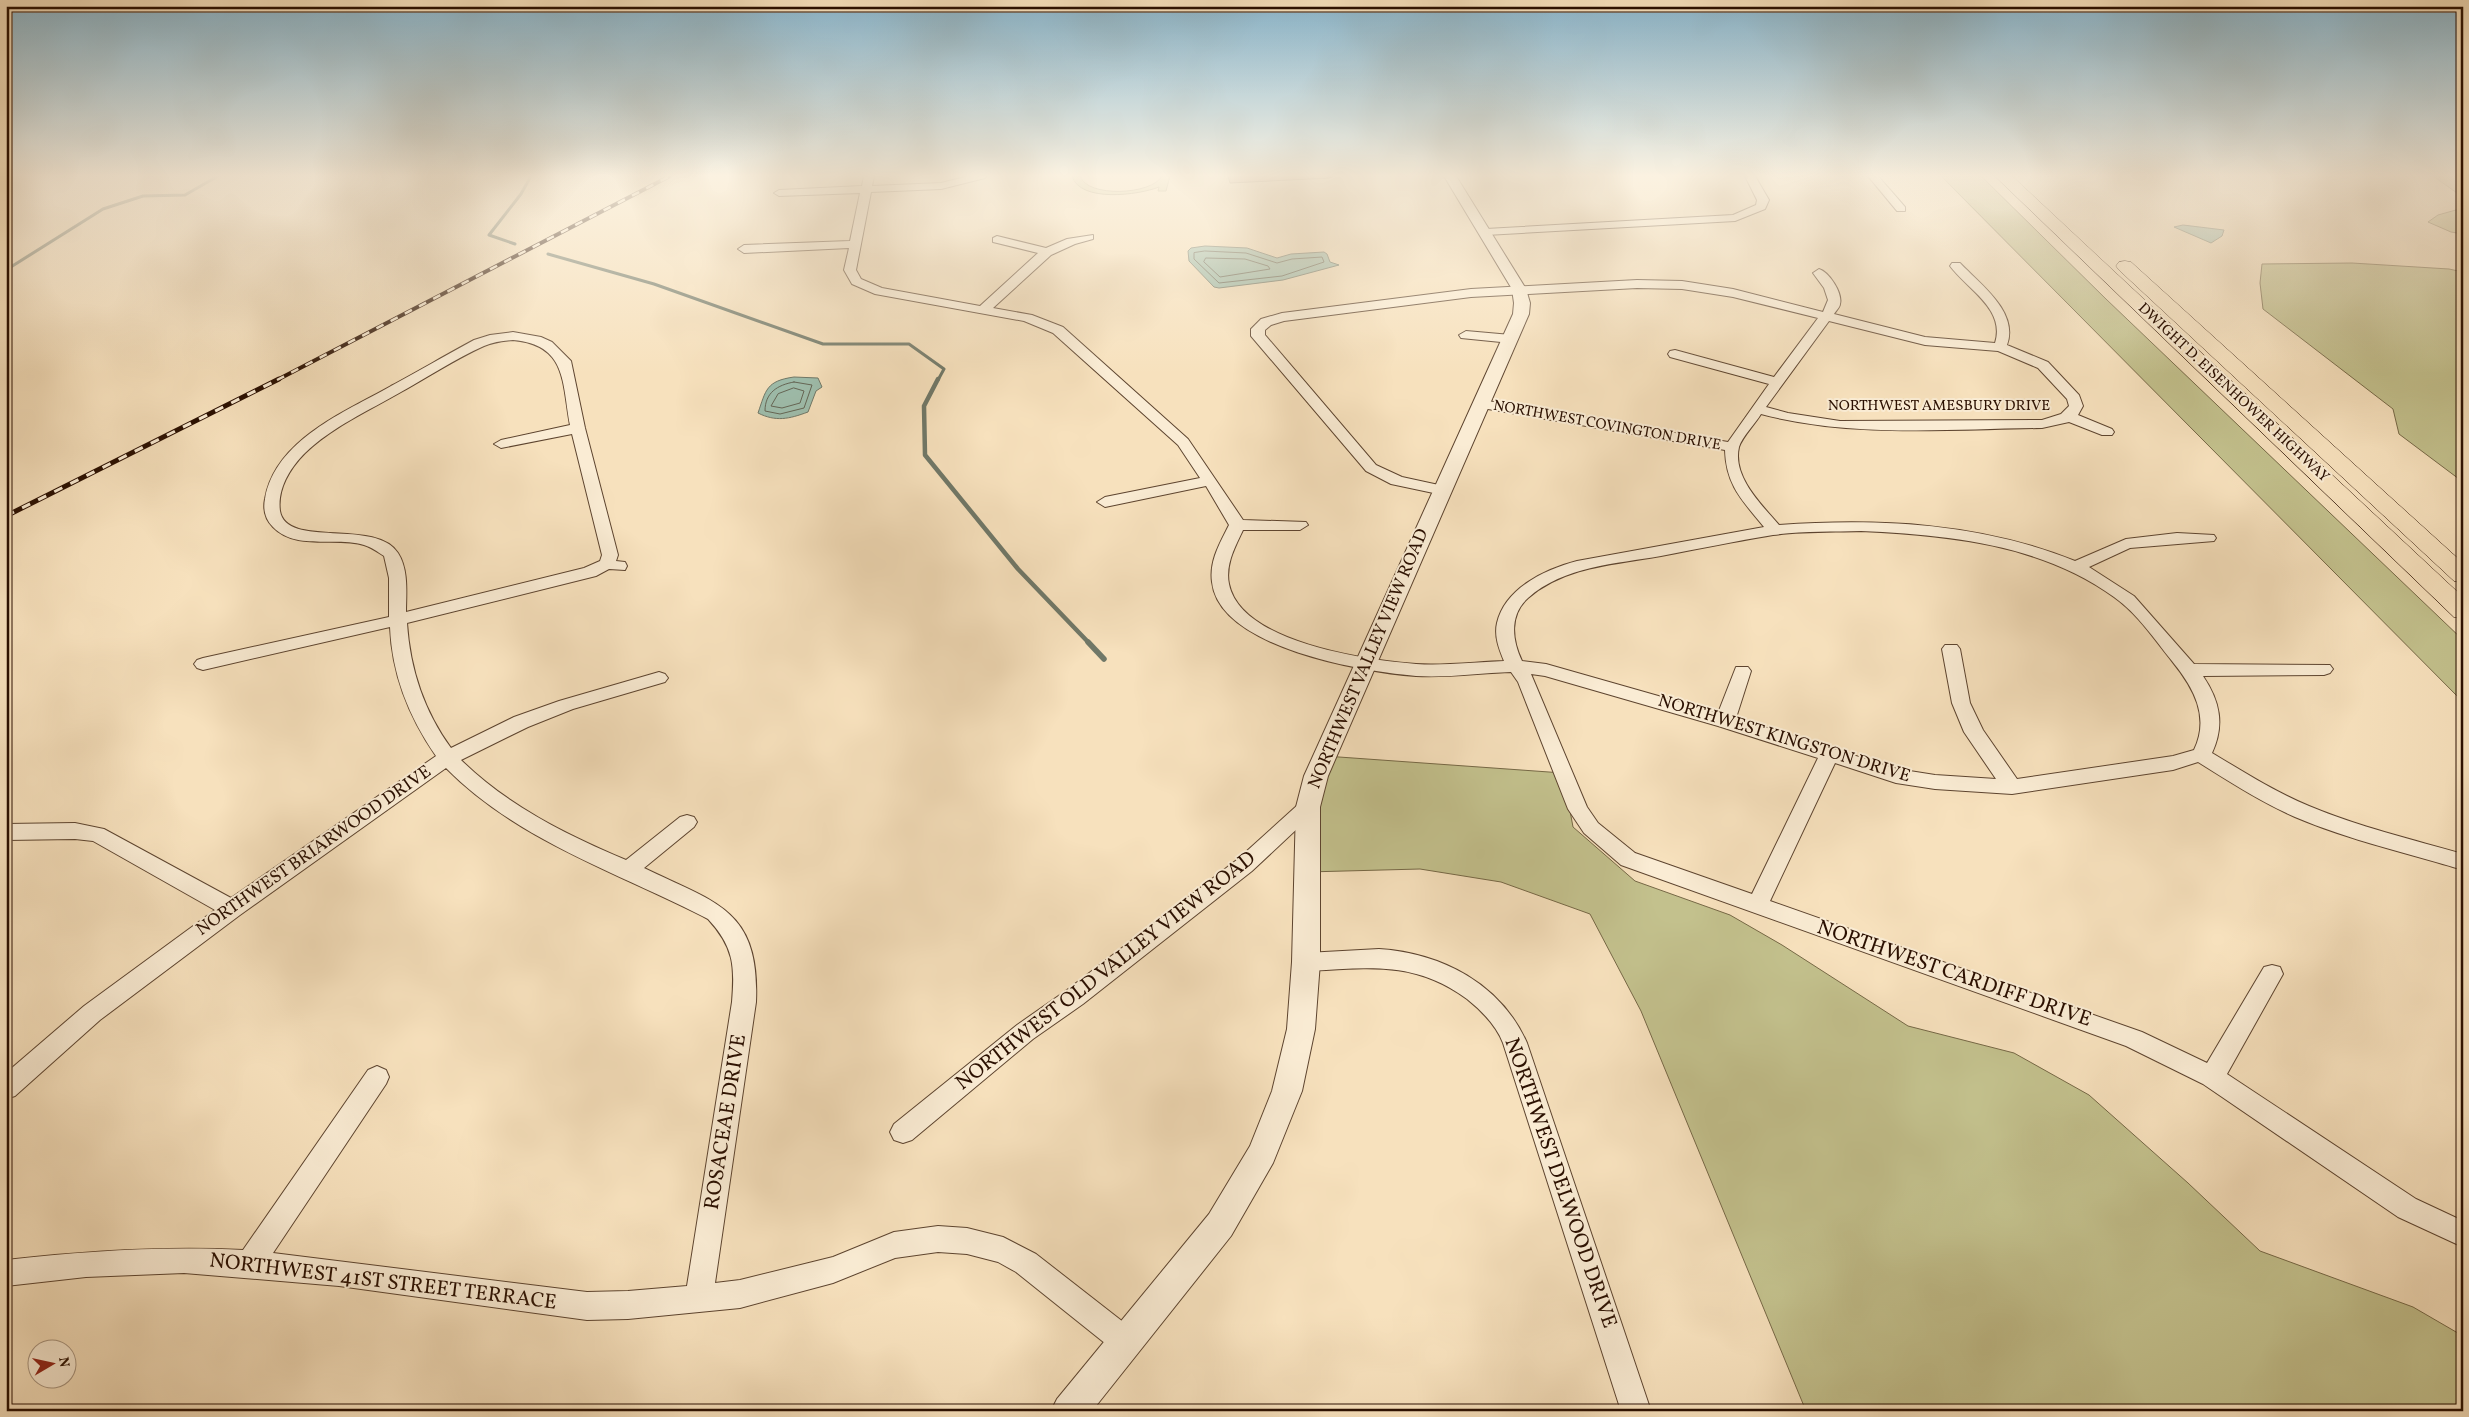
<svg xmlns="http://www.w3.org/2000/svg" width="2469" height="1417" font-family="Vollkorn,serif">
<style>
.green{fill:#c3c18d;stroke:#766846}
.water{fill:#9ebead;stroke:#707868}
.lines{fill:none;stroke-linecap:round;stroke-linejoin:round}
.shore{stroke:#646656;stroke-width:1}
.stream-far2{stroke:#707868;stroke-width:3}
.stream-far1{stroke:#707868;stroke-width:4.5}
.stream{stroke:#707868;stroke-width:5.5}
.minor-casing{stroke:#5d442f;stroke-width:2}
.tertiary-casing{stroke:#5d442f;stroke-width:2}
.motorway-casing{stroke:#2a0f00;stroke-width:1}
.minor{fill:#faecd4;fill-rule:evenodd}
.tertiary{fill:#faecd4;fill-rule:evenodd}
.motorway{fill:#f7e1bd;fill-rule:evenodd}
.rail-far1-casing{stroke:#2a0f00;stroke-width:4}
.rail-casing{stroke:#2a0f00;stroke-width:5}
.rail-far1{stroke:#faecd4;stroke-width:2.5;stroke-dasharray:8;stroke-linecap:butt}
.rail{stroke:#faecd4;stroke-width:3;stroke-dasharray:9;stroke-linecap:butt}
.wall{fill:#c48a7e;stroke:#2a0f00}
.labels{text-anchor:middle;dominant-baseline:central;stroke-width:4;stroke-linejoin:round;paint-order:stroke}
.far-street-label{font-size:15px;fill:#2a0f00;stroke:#faecd4}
.street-label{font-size:18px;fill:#2a0f00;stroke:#faecd4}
.near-street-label{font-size:21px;fill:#2a0f00;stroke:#faecd4}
</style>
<rect width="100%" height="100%" fill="#f7e1bd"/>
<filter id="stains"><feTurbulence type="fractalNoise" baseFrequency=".004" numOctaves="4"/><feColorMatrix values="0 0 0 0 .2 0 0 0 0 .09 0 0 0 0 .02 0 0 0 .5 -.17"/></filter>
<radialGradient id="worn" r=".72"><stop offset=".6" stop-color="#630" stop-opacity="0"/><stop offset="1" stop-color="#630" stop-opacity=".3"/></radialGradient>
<g class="green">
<path d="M1072 176H1080C1087 198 1152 195 1162 176H1170L1166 191H1158L1159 187C1139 195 1080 203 1072 176Z"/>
<path d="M1941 176H1981L2106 299 2463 640V702Z"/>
<path d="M2433 176H2463V204L2457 193Z"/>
<path d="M2463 208V234L2451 232 2428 222 2438 215Z"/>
<path d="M2352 263 2449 269 2463 272V482L2399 434 2393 409 2263 309 2260 283 2262 264Z"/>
<path d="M1325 756 1563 773 1573 827 1635 881 1730 915 1782 945 1908 1026 2014 1053 2089 1095 2188 1183 2260 1251 2413 1307 2463 1336V1411H1806L1641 1011 1590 914 1501 882 1420 869 1307 872Z"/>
</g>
<g class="water">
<path d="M2183 225 2224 230 2222 236 2211 243 2174 227Z"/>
<path d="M1205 246 1247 248 1277 258 1291 254 1324 252 1327 254 1330 262 1339 265 1283 280 1219 288 1214 287 1189 261 1188 251 1191 248Z"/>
<path d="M794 377 818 378 822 387 816 391 808 412C789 419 776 422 758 413 766 390 766 381 794 377Z"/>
</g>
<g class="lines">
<g class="shore">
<path d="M1205 251 1246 253 1277 263 1292 259 1322 257 1324 262 1282 276 1219 283 1194 259V253Z"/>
<path d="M1206 258 1245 259 1268 266 1270 269 1220 277 1204 262Z"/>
<path d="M794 382 812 385 804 408 780 414 765 411C765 393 777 385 794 382Z"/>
<path d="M794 388 804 391 800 403 782 408 771 406 778 394Z"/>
</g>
<g class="stream-far2">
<path d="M515 244 489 235 521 194 531 176"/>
<path d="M548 254 654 284 823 344H909L944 369 938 380"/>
<path d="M6 270 103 209 143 196 185 195 218 176"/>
</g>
<path class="stream-far1" d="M938 379 924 406 925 455 1018 569 1089 643"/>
<path class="stream" d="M1088 642 1104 659"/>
<defs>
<g id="minor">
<path d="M864 176H874L872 186 941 183 969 176H986L985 178 941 189 871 192 856 270 861 279 882 288 980 306 1038 253 993 242V238L997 236 1046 248 1067 239 1093 235V239L1075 244 1051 255 993 308 1032 315 1063 327 1188 439 1243 520 1306 522 1308 525 1300 530H1243C1235 547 1225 565 1229 584 1241 643 1367 660 1416 664 1444 666 1475 662 1504 661 1499 649 1494 636 1497 623 1505 588 1546 569 1577 561L1764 527C1743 501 1726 486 1725 450L1482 408 1477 407 1475 404 1477 401 1482 400 1728 442 1769 384 1670 357 1668 354 1670 351 1675 350 1774 377 1818 318 1733 297 1682 289 1637 288 1471 297 1284 321 1271 325 1265 330V335L1376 465 1402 477 1448 487 1451 490 1448 493 1443 495 1391 484 1366 471 1251 336V329L1261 319 1282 313 1471 289 1637 280 1682 281 1733 289 1823 312 1828 300 1824 288 1813 273 1819 269C1829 272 1843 293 1840 304 1840 307 1836 311 1834 314L1925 337 1995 343C2006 309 1967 289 1950 266L1952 263H1960C1981 285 2019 312 2007 345L2048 362 2079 395 2083 406 2078 415 2112 429 2114 432 2112 435H2102L2069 422 2042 428C1949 429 1851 438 1761 414 1755 424 1742 437 1739 447 1732 477 1762 505 1779 525 1879 518 1981 523 2075 561L2126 539 2177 533 2214 535 2216 538 2214 541 2130 548 2089 567 2134 596 2194 664 2330 665 2333 669 2330 673 2324 675 2203 676C2220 701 2225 725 2212 753 2244 772 2275 792 2309 806 2359 827 2411 839 2463 854V870C2407 853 2349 840 2295 817 2261 802 2230 782 2198 762L2173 770 2012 794 1935 789 1896 783 1835 763 1770 901 2142 1032 2207 1063 2264 967 2272 965 2280 967 2283 974 2227 1074 2416 1199 2463 1221V1247L2398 1217 2203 1084 2126 1046 1621 865 1584 833 1568 809 1518 682 1511 672C1480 673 1447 678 1416 676 1364 672 1219 648 1212 582 1209 561 1220 543 1229 525L1206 486 1105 507 1097 502 1105 497 1200 478 1178 445 1053 333 1024 321 875 294 852 284 844 270 849 248 744 253 738 249 744 245 850 241 860 193 779 196 774 193 779 190 862 186ZM1829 321 1925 345 1998 351 2038 368 2067 399 2069 406 2061 414 2042 420 1840 421 1788 413 1766 407ZM1861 531C1948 535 2041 544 2114 597 2138 614 2154 639 2172 661 2194 688 2210 717 2194 750L2173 756 2017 779 1983 730 1970 703 1960 649 1957 645H1945L1942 649 1952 703 1964 732 1996 779 1935 775 1897 769 1736 718 1751 671 1748 667H1736L1718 713 1546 664 1522 661C1512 640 1509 615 1528 598 1564 566 1616 564 1661 556 1698 549 1736 541 1773 535 1802 531 1832 532 1861 531ZM1531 674 1545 676 1718 726 1818 758 1752 894 1635 853 1598 823 1587 807Z"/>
<path d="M1745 176H1755L1769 200 1765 209 1735 221 1486 235 1480 232 1486 229 1733 215 1756 205 1757 200Z"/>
<path d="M1868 176H1878L1905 207V211H1897Z"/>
<path d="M1466 331 1511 335 1518 339 1511 343 1461 338 1459 335Z"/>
<path d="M513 332 541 337 552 342 571 361 585 428 618 555 616 561 625 562 627 566 625 570 609 569 596 576 407 623C410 669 424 711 451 748L514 717 559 701 659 672 665 674 668 678 665 682 573 709 528 727 461 760C508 806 565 834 626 860L680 817 687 815 694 817 697 822 694 827 644 868C716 903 760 909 756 1002L715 1283 740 1280 833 1257 894 1232 938 1226 967 1228 1003 1237 1036 1254 1136 1332 1140 1342 1136 1352 1126 1356 1116 1352 1016 1272 998 1262 967 1254 938 1252 895 1258 833 1283 740 1308 628 1319 587 1320 339 1286 184 1273 86 1277 6 1286V1260C86 1251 163 1246 243 1250L368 1070 377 1066 386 1070 389 1077 386 1084 273 1253 587 1292 628 1291 687 1286 732 1002C735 966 734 947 708 919 619 873 518 841 446 768L240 915 100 1020 15 1096 6 1099V1073L84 1006 215 910 93 841 75 839 6 840V824L75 823 104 829 231 898 436 756C409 717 392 675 390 627L203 670 197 668 194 664 197 660 203 658 389 617V578L384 556C378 552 371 547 364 545 336 536 296 551 273 527 265 519 263 509 265 499 275 440 345 412 391 386 419 371 446 355 474 340L490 335ZM513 340C567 345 562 382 570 425L501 440 494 444 501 448 572 434 602 555 600 561 584 568 406 612C406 594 409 570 398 553 376 518 286 549 280 511 277 489 290 468 305 453 332 427 368 411 401 392 428 377 455 359 484 346 493 342 503 341 513 340Z"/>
<path d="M1308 800 1315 802 1318 807 1315 812 1252 871 1083 1004 1033 1039 912 1140 903 1143 894 1140 890 1132 894 1124 1017 1025 1067 990 1238 859 1301 802Z"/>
<path d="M1379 949C1442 953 1501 984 1527 1043L1651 1411H1621L1503 1043C1496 1025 1482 1011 1467 999 1414 960 1368 968 1306 971L1298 968 1295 962 1298 956 1306 953Z"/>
</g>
<path id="tertiary" d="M1444 176H1456L1526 289 1530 303 1529 314 1328 776 1320 807V962L1315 1029 1302 1091 1273 1163 1231 1236 1092 1411H1051L1057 1399 1209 1214 1250 1146 1272 1091 1287 1029 1292 962 1296 807 1304 776 1513 314 1514 303 1512 289Z"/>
<g id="motorway">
<path d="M1995 176H2012L2463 597V619L2454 617Z"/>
<path d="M2125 261 2131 262 2463 563V583L2454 581 2119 270 2116 266 2119 262Z"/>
</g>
</defs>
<use href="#minor" class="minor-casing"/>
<use href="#tertiary" class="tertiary-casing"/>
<use href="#motorway" class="motorway-casing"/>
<use href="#minor" class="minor"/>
<use href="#tertiary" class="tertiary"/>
<use href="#motorway" class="motorway"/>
<defs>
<path id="rail-far1" d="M277 380 670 176"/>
<path id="rail" d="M6 516 279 379"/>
</defs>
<use href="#rail-far1" class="rail-far1-casing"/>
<use href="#rail" class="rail-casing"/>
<use href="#rail-far1" class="rail-far1"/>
<use href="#rail" class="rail"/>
</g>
<path class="wall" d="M1228 176H1335L1329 178 1230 183Z"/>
<linearGradient id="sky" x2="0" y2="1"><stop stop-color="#8ab8d0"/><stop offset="0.47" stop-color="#fbf2e1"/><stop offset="1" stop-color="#fbf2e1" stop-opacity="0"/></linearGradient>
<rect width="2469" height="374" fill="url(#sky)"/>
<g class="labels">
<g class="far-street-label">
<text transform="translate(2233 393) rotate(43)">DWIGHT D. EISENHOWER HIGHWAY</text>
<text x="1939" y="406">NORTHWEST AMESBURY DRIVE</text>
<text transform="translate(1607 426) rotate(10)">NORTHWEST COVINGTON DRIVE</text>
</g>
<g class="street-label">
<text transform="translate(1369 659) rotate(-67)">NORTHWEST VALLEY VIEW ROAD</text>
<text transform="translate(1784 739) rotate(17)">NORTHWEST KINGSTON DRIVE</text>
<text transform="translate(314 851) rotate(-35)">NORTHWEST BRIARWOOD DRIVE</text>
</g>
<g class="near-street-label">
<text transform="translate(1106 971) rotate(-38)">NORTHWEST OLD VALLEY VIEW ROAD</text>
<text transform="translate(1954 974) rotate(19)">NORTHWEST CARDIFF DRIVE</text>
<text transform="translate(726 1122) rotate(-81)">ROSACEAE DRIVE</text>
<text transform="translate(1560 1183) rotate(71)">NORTHWEST DELWOOD DRIVE</text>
<text transform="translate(383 1282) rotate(7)">NORTHWEST 41ST STREET TERRACE</text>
</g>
</g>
<rect width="2469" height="1417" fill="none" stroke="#f7e1bd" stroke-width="25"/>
<rect x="8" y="8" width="2454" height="1402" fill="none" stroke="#2a0f00" stroke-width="2.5"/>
<rect x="12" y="12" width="2444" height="1392" fill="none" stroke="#2a0f00"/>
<g transform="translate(52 1364) rotate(81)"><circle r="24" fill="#faecd4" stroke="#a7947f"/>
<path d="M0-4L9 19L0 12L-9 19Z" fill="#8f2418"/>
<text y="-8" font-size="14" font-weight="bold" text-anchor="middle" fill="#2a0f00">N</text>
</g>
<rect width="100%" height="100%" filter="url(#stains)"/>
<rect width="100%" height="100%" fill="url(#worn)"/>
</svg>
